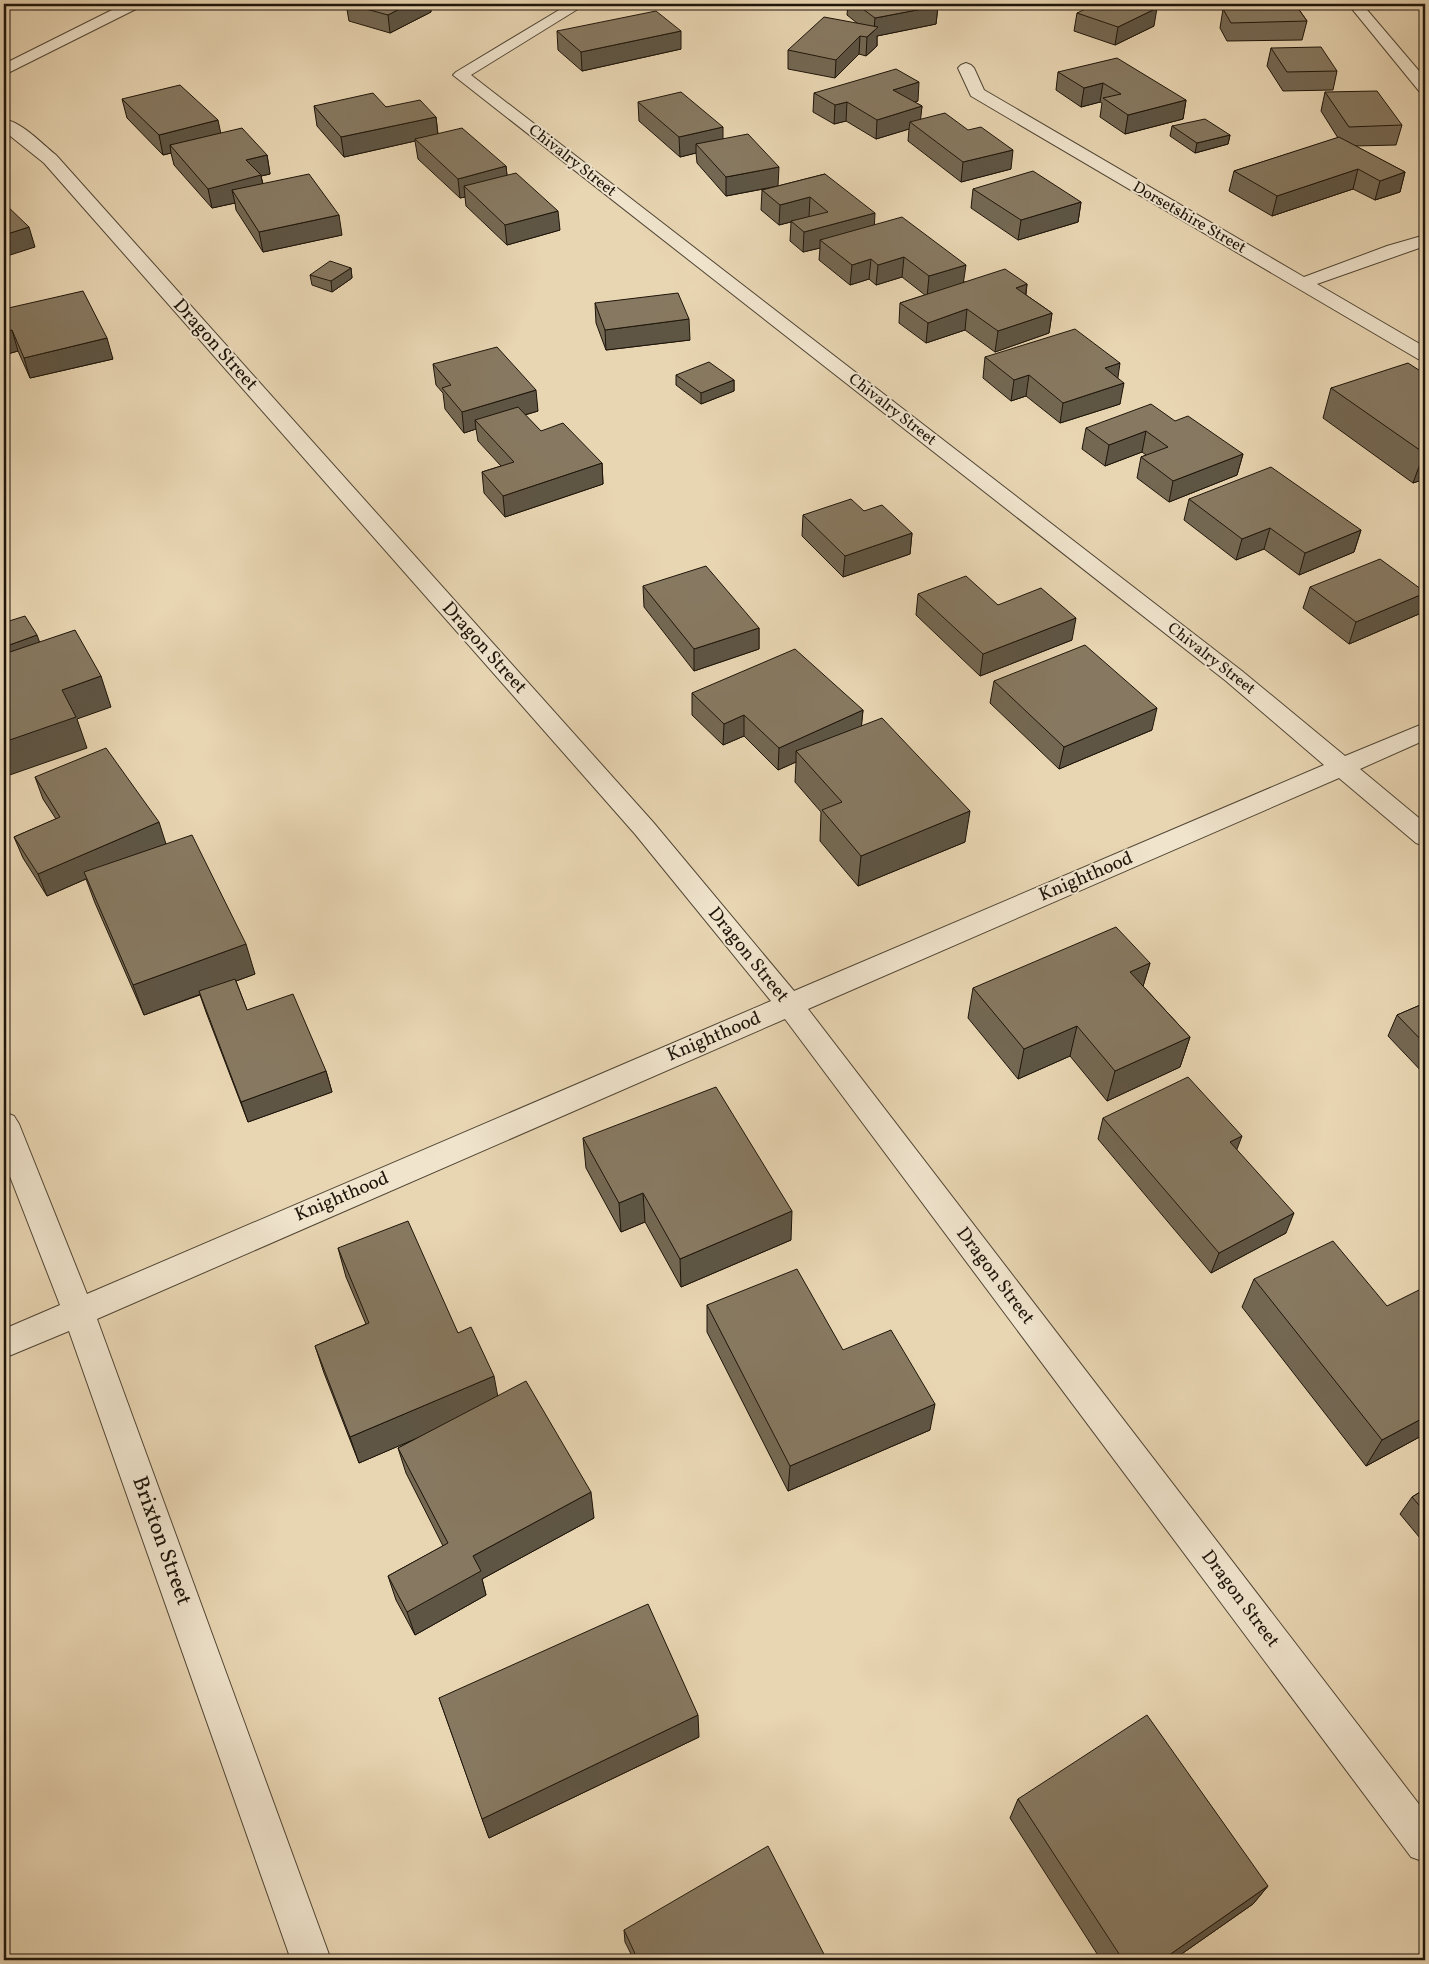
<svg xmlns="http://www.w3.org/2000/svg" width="1429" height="1964" font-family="Vollkorn,serif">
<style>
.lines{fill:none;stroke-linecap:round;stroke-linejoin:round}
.minor-casing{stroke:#504534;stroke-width:2}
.minor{fill:#f0e4cd;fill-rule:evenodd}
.wall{fill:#746853;stroke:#1e150a}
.shaded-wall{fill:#5e5544;stroke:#1e150a}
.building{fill:#877961;stroke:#1e150a}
.labels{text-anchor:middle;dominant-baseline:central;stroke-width:4;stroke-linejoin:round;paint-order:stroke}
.far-street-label{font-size:16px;fill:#1e150a;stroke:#f0e4cd}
.street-label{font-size:19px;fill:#1e150a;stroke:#f0e4cd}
.near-street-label{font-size:22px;fill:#1e150a;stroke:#f0e4cd}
</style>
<rect width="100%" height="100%" fill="#e8d5b2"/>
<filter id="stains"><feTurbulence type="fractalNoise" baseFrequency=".004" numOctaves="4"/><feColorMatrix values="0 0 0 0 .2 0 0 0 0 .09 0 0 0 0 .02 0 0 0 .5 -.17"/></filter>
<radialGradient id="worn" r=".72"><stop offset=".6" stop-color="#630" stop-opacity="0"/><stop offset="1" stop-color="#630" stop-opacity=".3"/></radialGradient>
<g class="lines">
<defs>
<g id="minor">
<path d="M124 4H142L140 7 4 75V64Z"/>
<path d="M569 4H586L471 75 1242 671 1345 756 1425 723V740L1360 769 1425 823V846L1416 843 1339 778 808 1009 1425 1812V1862L1411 1857 785 1019 97 1319 331 1960H291L69 1331 4 1358V1329L60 1305 4 1161V1112L14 1116 19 1124 87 1294 771 1001 635 834 44 163 4 131V119C23 123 41 143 56 155L653 822 794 991 1324 765 1226 681 453 75 456 72Z"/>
<path d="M1348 4H1362L1425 78V93L1419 91Z"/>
<path d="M966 63 971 65 974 68 984 90 1304 277 1387 246 1425 235V246L1317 284 1425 347V361L1418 359 971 96 958 68 961 65Z"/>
</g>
</defs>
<use href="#minor" class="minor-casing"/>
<use href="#minor" class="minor"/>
</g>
<g class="wall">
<path d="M32 4H55L48 8Z"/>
<path d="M229 4H241L237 6Z"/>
<path d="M247 4H267L260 7Z"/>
<path d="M346 4H430L431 12 390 33 349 21Z"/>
<path d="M465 4H482L477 7Z"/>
<path d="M848 4H935L938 6 936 24 877 36V46L866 56 859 54 835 78 788 69V50L857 23 847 15Z"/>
<path d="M1027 4H1047L1044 7Z"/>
<path d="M1225 4H1295L1307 21 1302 40 1227 41 1220 28 1223 9H1229Z"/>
<path d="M1077 13 1154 26 1115 45 1074 31Z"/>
<path d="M557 31 681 49 582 71 558 50Z"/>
<path d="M1271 48 1337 71 1333 90 1283 91 1267 66Z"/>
<path d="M1058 72 1186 100 1183 119 1125 134 1100 117 1102 103 1100 102 1081 107 1056 90Z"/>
<path d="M1325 92 1402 125 1396 145 1355 146 1405 172 1400 192 1375 200 1353 189 1272 216 1229 191 1234 171 1338 138 1321 111Z"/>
<path d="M814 93 918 101 914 102 922 106 920 119 1011 169 961 182 908 141 909 129 876 139 846 121 834 124 813 112Z"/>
<path d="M122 99 220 133 267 155 270 174 261 176 263 184 342 235 263 252 236 210 235 203 212 208 174 165 171 153 163 155 127 118Z"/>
<path d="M638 102 723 139 778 186 825 174 875 225 964 282 1027 284 1026 295 1052 313 1049 333 995 352 965 330 926 343 899 323 900 303 925 295 902 277 876 285 869 279 850 285 819 260 820 248 803 252 790 241 791 222 779 225 761 210 762 190 769 188 726 196 697 163 696 153 680 157 639 121Z"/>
<path d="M314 106 386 107 436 117 438 134 506 166 507 175 560 230 507 245 466 206 465 197 460 198 418 159 415 141 344 157 317 126Z"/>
<path d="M1172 126 1230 135 1228 144 1195 153 1170 136Z"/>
<path d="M973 189 1081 202 1078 222 1018 240 971 208Z"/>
<path d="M351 268 352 278 332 292 312 285 310 275Z"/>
<path d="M595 303 690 340 606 350 596 323Z"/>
<path d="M4 309 113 359 30 378 18 351 4 355Z"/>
<path d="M985 357 1118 378 1120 404 1060 423 1026 396 1011 401 983 378Z"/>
<path d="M433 364 538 411 525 415 541 431 602 463 603 484 505 517 484 493 482 472 501 466 478 441 476 429 464 433 445 409 443 393 436 385Z"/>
<path d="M1425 374V479L1413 483 1323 418 1331 388Z"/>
<path d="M676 375 734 380V391L701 404 676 385Z"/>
<path d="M1175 421 1243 454 1237 475 1169 502 1137 478 1141 457 1146 455 1142 452 1105 466 1082 449 1086 428Z"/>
<path d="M1189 499 1361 530 1354 552 1299 575 1264 549 1236 560 1184 520Z"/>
<path d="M864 511 912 533 910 554 843 577 802 536 803 515Z"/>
<path d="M643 586 759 628V649L694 671 644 607Z"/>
<path d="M1310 587 1419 614 1349 644 1303 608Z"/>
<path d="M918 594 998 605 1072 640 980 676 916 615Z"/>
<path d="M994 681 1152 730 1059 769 990 703Z"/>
<path d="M692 693 863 710 861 726 965 842 858 886 820 841 821 812 795 782 796 762 778 770 744 736 723 745 692 715Z"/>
<path d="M35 777 166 844 255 974 236 981 247 1010 326 1071 332 1092 248 1122 206 1012 200 995 144 1015 95 903 86 879 47 896 23 858 14 837 56 819 43 799Z"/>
<path d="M1150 963 1143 986 1190 1037 1180 1067 1107 1101 1070 1056 1018 1079 968 1018 973 988Z"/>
<path d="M1425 1003V1075L1388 1036 1397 1015Z"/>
<path d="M1103 1118 1237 1150 1286 1233 1211 1273 1098 1139Z"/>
<path d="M583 1138 791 1240 681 1287 645 1222 621 1232 586 1168Z"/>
<path d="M338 1248 458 1333 498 1396 594 1518 482 1579 486 1595 415 1635 396 1600 388 1576 443 1546 406 1473 398 1448 419 1437 359 1463 324 1373 315 1346 366 1324 346 1277Z"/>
<path d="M1254 1279 1425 1434 1366 1466 1242 1307Z"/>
<path d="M707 1305 843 1350 930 1430 788 1491 707 1332Z"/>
<path d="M1425 1489V1544L1400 1514 1412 1497Z"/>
<path d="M439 1698 699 1737 489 1838Z"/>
<path d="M1018 1799 1268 1886 1253 1904 1173 1960H1101L1010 1818Z"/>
<path d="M624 1930 827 1960H634L625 1942Z"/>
</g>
<g class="shaded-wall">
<path d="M46 4H55L48 8Z"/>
<path d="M259 4H267L260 7Z"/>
<path d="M409 4H430L431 12 390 33 388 15Z"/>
<path d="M477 4H482L477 7Z"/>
<path d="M938 6 936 24 877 36V46L866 56 867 37 874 31 875 18Z"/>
<path d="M1157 8 1154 26 1115 45 1118 27Z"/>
<path d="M681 31V49L582 71 581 52Z"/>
<path d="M860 36 859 54 835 78 836 60Z"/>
<path d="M919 82 918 101 892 109 893 90Z"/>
<path d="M1103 83 1100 102 1081 107 1084 88Z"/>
<path d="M1186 100 1183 119 1125 134 1128 115Z"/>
<path d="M847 102 846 121 834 124 835 105Z"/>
<path d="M922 106 920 125 910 122 909 129 876 139 877 120Z"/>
<path d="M436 117 438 136 415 139V141L344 157 341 137Z"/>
<path d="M218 120 222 139 170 145 171 153 163 155 159 135Z"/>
<path d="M723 127V146L696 144V153L680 157 679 137Z"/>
<path d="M1230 135 1228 144 1195 153 1197 143Z"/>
<path d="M1013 150 1011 169 961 182 963 162Z"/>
<path d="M267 155 270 174 261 176 265 195 232 190 235 203 212 208 208 189 246 160Z"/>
<path d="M506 166 508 186H464L465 197 460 198 458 179Z"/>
<path d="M779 167 778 186 726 196V177Z"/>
<path d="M1358 169 1353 189 1272 216 1277 196Z"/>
<path d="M1405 172 1400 192 1375 200 1380 181Z"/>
<path d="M810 197 809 217 779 225 780 205Z"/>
<path d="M1081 202 1078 222 1018 240 1021 220Z"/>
<path d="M558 211 560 230 507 245 505 225Z"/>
<path d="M875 213 874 233 820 240V248L803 252 804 232Z"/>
<path d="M339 215 342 235 263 252 259 232Z"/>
<path d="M29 227 35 247 4 257V235Z"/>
<path d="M904 257 902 277 876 285 878 265Z"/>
<path d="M871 259 869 279 850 285 852 265Z"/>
<path d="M966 265 963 285 927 297 929 276Z"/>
<path d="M351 268 352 278 332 292 331 281Z"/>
<path d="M1027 284 1024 305 1016 288Z"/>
<path d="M967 309 965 330 926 343 928 323Z"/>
<path d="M1052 313 1049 333 995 352 998 331Z"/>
<path d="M689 319 690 340 606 350 605 330Z"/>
<path d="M12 330 18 351 4 355V332Z"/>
<path d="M107 338 113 359 30 378 24 358Z"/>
<path d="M1120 363 1117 384 1105 368Z"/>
<path d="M1029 375 1026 396 1011 401 1014 380Z"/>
<path d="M734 380V391L701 404V393Z"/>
<path d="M1124 383 1120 404 1060 423 1063 403Z"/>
<path d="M536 390 538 411 482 427 475 420 476 429 464 433 462 412Z"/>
<path d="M1146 431 1142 452 1105 466 1109 445Z"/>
<path d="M1425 452V479L1413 483 1424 453Z"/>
<path d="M1243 454 1237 475 1169 502 1173 481Z"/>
<path d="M602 463 603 484 505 517 503 496Z"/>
<path d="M1270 528 1264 549 1236 560 1242 539Z"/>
<path d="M1361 530 1354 552 1299 575 1305 553Z"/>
<path d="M912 533 910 554 843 577 845 556Z"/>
<path d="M1425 593V596L1419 614 1349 644 1356 622Z"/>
<path d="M1076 618 1072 640 980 676 983 654Z"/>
<path d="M759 628V649L694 671V649Z"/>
<path d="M37 635 45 657 4 671V647Z"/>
<path d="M101 676 111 707 77 719 87 748 4 777V742L62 690Z"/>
<path d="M1157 708 1152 730 1059 769 1064 747Z"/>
<path d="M863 710 861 732 796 751V762L778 770 779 748Z"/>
<path d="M744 715V736L723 745 724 724Z"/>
<path d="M970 811 965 842 858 886 861 856Z"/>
<path d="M159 822 166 844 47 896 38 874Z"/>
<path d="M246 944 255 974 144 1015 133 985Z"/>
<path d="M1150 963 1141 993 1130 972Z"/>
<path d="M1077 1026 1070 1056 1018 1079 1024 1049Z"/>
<path d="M1190 1037 1180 1067 1107 1101 1115 1071Z"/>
<path d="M326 1071 332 1092 248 1122 241 1102Z"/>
<path d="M1242 1136 1234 1157 1230 1142Z"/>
<path d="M643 1193 645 1222 621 1232 619 1203Z"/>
<path d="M792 1211 791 1240 681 1287 680 1259Z"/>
<path d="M1294 1213 1286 1233 1211 1273 1219 1253Z"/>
<path d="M494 1376 499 1403 359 1463 350 1437Z"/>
<path d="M935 1404 930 1430 788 1491 790 1466Z"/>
<path d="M1425 1417V1434L1366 1466 1382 1440Z"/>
<path d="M591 1492 594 1518 482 1579 486 1595 415 1635 407 1612 473 1556Z"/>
<path d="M698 1715 699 1737 489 1838 482 1819Z"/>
<path d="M1268 1886 1253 1904 1173 1960H1162Z"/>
</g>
<g class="building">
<path d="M348 4H409L388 15Z"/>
<path d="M856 4H935L938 6 875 18Z"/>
<path d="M1096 4H1146L1157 8 1118 27 1077 13Z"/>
<path d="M1240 4H1295L1307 21 1231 23 1223 9H1243Z"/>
<path d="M656 11 681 31 581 52 557 31Z"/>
<path d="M824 17 878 27 867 37 860 36 836 60 788 50Z"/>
<path d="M1321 47 1337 71 1287 72 1271 48Z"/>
<path d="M1117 58 1186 100 1128 115 1103 98 1121 94 1103 83 1084 88 1058 72Z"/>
<path d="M896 69 919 82 893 90 922 106 877 120 847 102 835 105 814 93Z"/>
<path d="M180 85 218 120 159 135 122 99Z"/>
<path d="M1377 91 1402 125 1349 127 1325 92Z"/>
<path d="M681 92 723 127 679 137 638 102Z"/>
<path d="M373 93 386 107 420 100 436 117 341 137 314 106Z"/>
<path d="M945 113 968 130 981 127 1013 150 963 162 910 122Z"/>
<path d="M1205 119 1230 135 1197 143 1172 126Z"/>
<path d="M242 128 267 155 246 160 261 175 208 189 170 145Z"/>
<path d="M462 128 506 166 458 179 415 139Z"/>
<path d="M748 134 779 167 726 177 696 144Z"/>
<path d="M1339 137 1405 172 1380 181 1358 169 1277 196 1234 171Z"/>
<path d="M1033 171 1081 202 1021 220 973 189Z"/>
<path d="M516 173 558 211 505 225 464 186Z"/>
<path d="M309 174 339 215 259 232 232 190Z"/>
<path d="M825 174 875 213 804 232 791 221 828 212 810 197 780 205 762 190Z"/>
<path d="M4 203 29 227 4 235Z"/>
<path d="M902 217 966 265 929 276 904 257 878 265 871 259 852 265 820 240Z"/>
<path d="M330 261 351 268 331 281 310 275Z"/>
<path d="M1005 269 1027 284 1016 288 1052 313 998 331 967 309 928 323 900 303Z"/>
<path d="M83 291 107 338 24 358 12 330 4 332V309Z"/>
<path d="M678 293 689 319 605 330 595 303Z"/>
<path d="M1075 329 1120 363 1105 368 1124 383 1063 403 1029 375 1014 380 985 357Z"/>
<path d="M497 347 536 390 462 412 442 388 451 385 433 364Z"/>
<path d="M709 362 734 380 701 393 676 375Z"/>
<path d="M1408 363 1425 374V452L1424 453 1331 388Z"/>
<path d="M1151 404 1175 421 1188 416 1243 454 1173 481 1141 457 1168 447 1146 431 1109 445 1086 428Z"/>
<path d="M518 407 541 431 563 423 602 463 503 496 482 472 514 462 475 420Z"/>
<path d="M1271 467 1361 530 1305 553 1270 528 1242 539 1189 499Z"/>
<path d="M851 499 864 511 882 505 912 533 845 556 803 515Z"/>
<path d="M1380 559 1425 592V593L1356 622 1310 587Z"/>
<path d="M706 566 759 628 694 649 643 586Z"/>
<path d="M966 576 998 605 1041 588 1076 618 983 654 918 594Z"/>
<path d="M25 616 37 635 4 647V619L6 622Z"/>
<path d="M75 630 101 676 62 690 76 717 4 742V654Z"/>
<path d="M1085 645 1157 708 1064 747 994 681Z"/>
<path d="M795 649 863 710 779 748 744 715 724 724 692 693Z"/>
<path d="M882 718 970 811 861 856 822 810 842 802 796 751Z"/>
<path d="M106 748 159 822 38 874 14 837 60 817 35 777Z"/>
<path d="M192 835 246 944 133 985 84 872Z"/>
<path d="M1116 927 1150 963 1130 972 1190 1037 1115 1071 1077 1026 1024 1049 973 988Z"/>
<path d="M235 979 247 1010 293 994 326 1071 241 1102 199 991Z"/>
<path d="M1425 1003V1044L1397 1015Z"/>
<path d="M1188 1077 1242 1136 1230 1142 1294 1213 1219 1253 1103 1118Z"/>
<path d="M716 1087 792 1211 680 1259 643 1193 619 1203 583 1138Z"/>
<path d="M408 1221 458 1333 471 1327 494 1376 350 1437 315 1346 369 1323 338 1248Z"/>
<path d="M1333 1241 1387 1306 1425 1287V1417L1382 1440 1254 1279Z"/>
<path d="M797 1269 843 1350 891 1330 935 1404 790 1466 707 1305Z"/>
<path d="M526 1381 591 1492 473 1556 481 1571 407 1612 388 1576 448 1543 398 1448Z"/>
<path d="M1425 1489V1512L1412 1497Z"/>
<path d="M648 1604 698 1715 482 1819 439 1698Z"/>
<path d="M1147 1715 1268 1886 1162 1960H1123L1018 1799Z"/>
<path d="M768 1846 827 1960H638L624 1930Z"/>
</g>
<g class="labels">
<g class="far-street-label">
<text transform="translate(572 161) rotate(38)">Chivalry Street</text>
<text transform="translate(1189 218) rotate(30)">Dorsetshire Street</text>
<text transform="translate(892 410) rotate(38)">Chivalry Street</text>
<text transform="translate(1211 659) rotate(38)">Chivalry Street</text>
</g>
<g class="street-label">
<text transform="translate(215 345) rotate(48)">Dragon Street</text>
<text transform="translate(484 648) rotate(48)">Dragon Street</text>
<text transform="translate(1086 877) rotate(-23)">Knighthood</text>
<text transform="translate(748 955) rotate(51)">Dragon Street</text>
<text transform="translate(714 1037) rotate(-23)">Knighthood</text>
<text transform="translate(342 1197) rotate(-23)">Knighthood</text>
<text transform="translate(995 1276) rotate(53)">Dragon Street</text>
<text transform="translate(1240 1599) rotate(53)">Dragon Street</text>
</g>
<g class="near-street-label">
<text transform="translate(161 1541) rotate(70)">Brixton Street</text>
</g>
</g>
<rect width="1429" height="1964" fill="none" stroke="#e8d5b2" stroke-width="20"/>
<rect x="5" y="5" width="1419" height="1954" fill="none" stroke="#1e150a" stroke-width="2.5"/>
<rect x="10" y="10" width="1409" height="1944" fill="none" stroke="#1e150a"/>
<rect width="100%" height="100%" filter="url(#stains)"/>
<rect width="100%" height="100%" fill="url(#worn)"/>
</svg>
